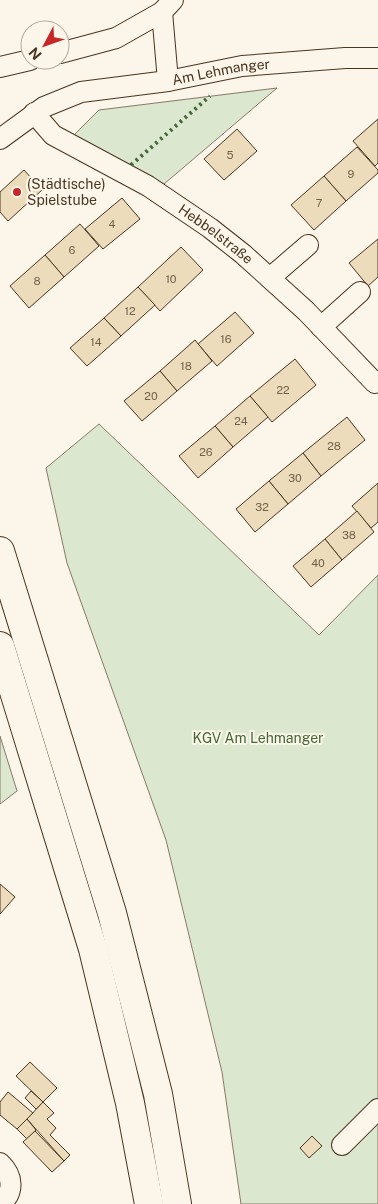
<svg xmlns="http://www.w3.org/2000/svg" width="378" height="1204" font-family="'Public Sans',sans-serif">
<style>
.green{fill:#dce7d0;stroke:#887966}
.building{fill:#ecdcbc;stroke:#4a3520}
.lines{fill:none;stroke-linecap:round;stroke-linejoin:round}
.minor-casing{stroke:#4a3520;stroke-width:22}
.highway-casing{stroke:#4a3520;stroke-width:30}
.minor{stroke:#fbf6e9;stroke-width:20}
.highway{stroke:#fbf6e9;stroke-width:28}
.hedge{stroke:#436837;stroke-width:4;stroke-dasharray:2.5 4;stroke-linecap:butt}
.poi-dot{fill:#c62828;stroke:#fbf6e9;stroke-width:2}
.labels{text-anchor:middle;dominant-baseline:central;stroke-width:4;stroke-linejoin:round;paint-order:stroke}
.number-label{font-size:11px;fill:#725f47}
.street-label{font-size:14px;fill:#4a3520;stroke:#fbf6e9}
.poi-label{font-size:14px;fill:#4a3520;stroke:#fbf6e9;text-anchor:start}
.park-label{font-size:14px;fill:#436837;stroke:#fbf6e9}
</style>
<rect width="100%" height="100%" fill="#fbf6e9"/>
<g class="green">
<path d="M277 88 164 184 74 135 99 110Z"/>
<path d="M99 424 319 635 378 575V1204H241L222 1072 166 840 67 563 46 468Z"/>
<path d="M0 736 17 791 0 804Z"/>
</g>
<g class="building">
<path d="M378 119V163L375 166 353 141Z"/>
<path d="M237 129 257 151 224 180 204 159Z"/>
<path d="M357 147 378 170V173L346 201 324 176Z"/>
<path d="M24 170 42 190 8 221 0 212V192Z"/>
<path d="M324 176 346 201 314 230 291 205Z"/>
<path d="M122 198 140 219 103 249 85 229Z"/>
<path d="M80 224 99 246 64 277 45 255Z"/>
<path d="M378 239V277L368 286 349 263Z"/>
<path d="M181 247 203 270 160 311 138 287Z"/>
<path d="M45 255 64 277 29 308 10 286Z"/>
<path d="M138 287 155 305 121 336 104 318Z"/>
<path d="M235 312 254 333 217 366 198 344Z"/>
<path d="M104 318 121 336 87 366 70 348Z"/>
<path d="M195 340 212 361 177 391 160 371Z"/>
<path d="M295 359 316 385 272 422 250 396Z"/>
<path d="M160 371 177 391 142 421 124 401Z"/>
<path d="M250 396 268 417 233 447 215 426Z"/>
<path d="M347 417 365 440 321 476 303 453Z"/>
<path d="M215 426 233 447 198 478 179 456Z"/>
<path d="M303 453 321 476 288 504 269 481Z"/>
<path d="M269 481 288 504 255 532 236 509Z"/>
<path d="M378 483V522L371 528 352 506Z"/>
<path d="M357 511 374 532 342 560 325 539Z"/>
<path d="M325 539 342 560 311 587 293 566Z"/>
<path d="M0 884 15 897 0 914Z"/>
<path d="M30 1062 57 1088 43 1102 16 1076Z"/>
<path d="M31 1091 43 1102 36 1109 25 1098Z"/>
<path d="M8 1092 33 1113 17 1129 0 1115V1102Z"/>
<path d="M43 1102 54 1113 47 1119 56 1128 50 1135 70 1155 64 1161 27 1119Z"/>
<path d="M27 1119 36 1130 27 1139 17 1129Z"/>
<path d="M35 1131 64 1161 52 1172 23 1142Z"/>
<path d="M312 1136 322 1146 309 1158 300 1148Z"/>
</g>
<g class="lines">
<defs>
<g id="minor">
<path d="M60 53 116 38 162 12"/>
<path d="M0 67 30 60"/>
<path d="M168 81 162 12 173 0"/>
<path id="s1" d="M34 113 53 135 148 186 210 228 243 254 306 311 375 383 378 381"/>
<path id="s2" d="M0 139 44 107 81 92 168 81 242 66 345 58H378"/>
<path d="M271 277 308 245"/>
<path d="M321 327 360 292"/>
<path d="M342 1145 378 1109"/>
<path d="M0 1163C13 1175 15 1193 0 1204"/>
</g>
<g id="highway">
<path d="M0 551 112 913 158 1094 177 1204"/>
<path d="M0 646 93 949 130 1103 149 1204"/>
</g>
</defs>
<use href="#minor" class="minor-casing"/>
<use href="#highway" class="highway-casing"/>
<use href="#minor" class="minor"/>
<use href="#highway" class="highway"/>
<path class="hedge" d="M131 165 210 96"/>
</g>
<circle class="poi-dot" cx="17" cy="192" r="5"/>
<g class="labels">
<g class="number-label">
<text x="230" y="155">5</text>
<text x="351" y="174">9</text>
<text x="319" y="203">7</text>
<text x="112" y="224">4</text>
<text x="72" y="250">6</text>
<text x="171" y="279">10</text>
<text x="37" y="281">8</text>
<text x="130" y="311">12</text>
<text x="226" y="339">16</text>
<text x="96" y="342">14</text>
<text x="186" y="366">18</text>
<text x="283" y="390">22</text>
<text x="151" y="396">20</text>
<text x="241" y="421">24</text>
<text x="334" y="446">28</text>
<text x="206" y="452">26</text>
<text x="295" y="478">30</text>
<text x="262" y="507">32</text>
<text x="349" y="535">38</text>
<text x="318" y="563">40</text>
</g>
<g class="street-label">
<text stroke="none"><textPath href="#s2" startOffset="236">Am Lehmanger</textPath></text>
<text stroke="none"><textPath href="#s1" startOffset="220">Hebbelstraße</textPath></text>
</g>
<g class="poi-label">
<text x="27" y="184">(Städtische)<tspan x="27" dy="16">Spielstube</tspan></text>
</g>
<g class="park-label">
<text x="258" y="738">KGV Am Lehmanger</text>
</g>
</g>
<g transform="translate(45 45) rotate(229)"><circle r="24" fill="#fbf6e9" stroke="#b4a999"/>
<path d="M0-4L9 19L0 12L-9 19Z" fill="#c62828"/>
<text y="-8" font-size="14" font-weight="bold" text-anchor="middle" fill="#4a3520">N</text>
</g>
</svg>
